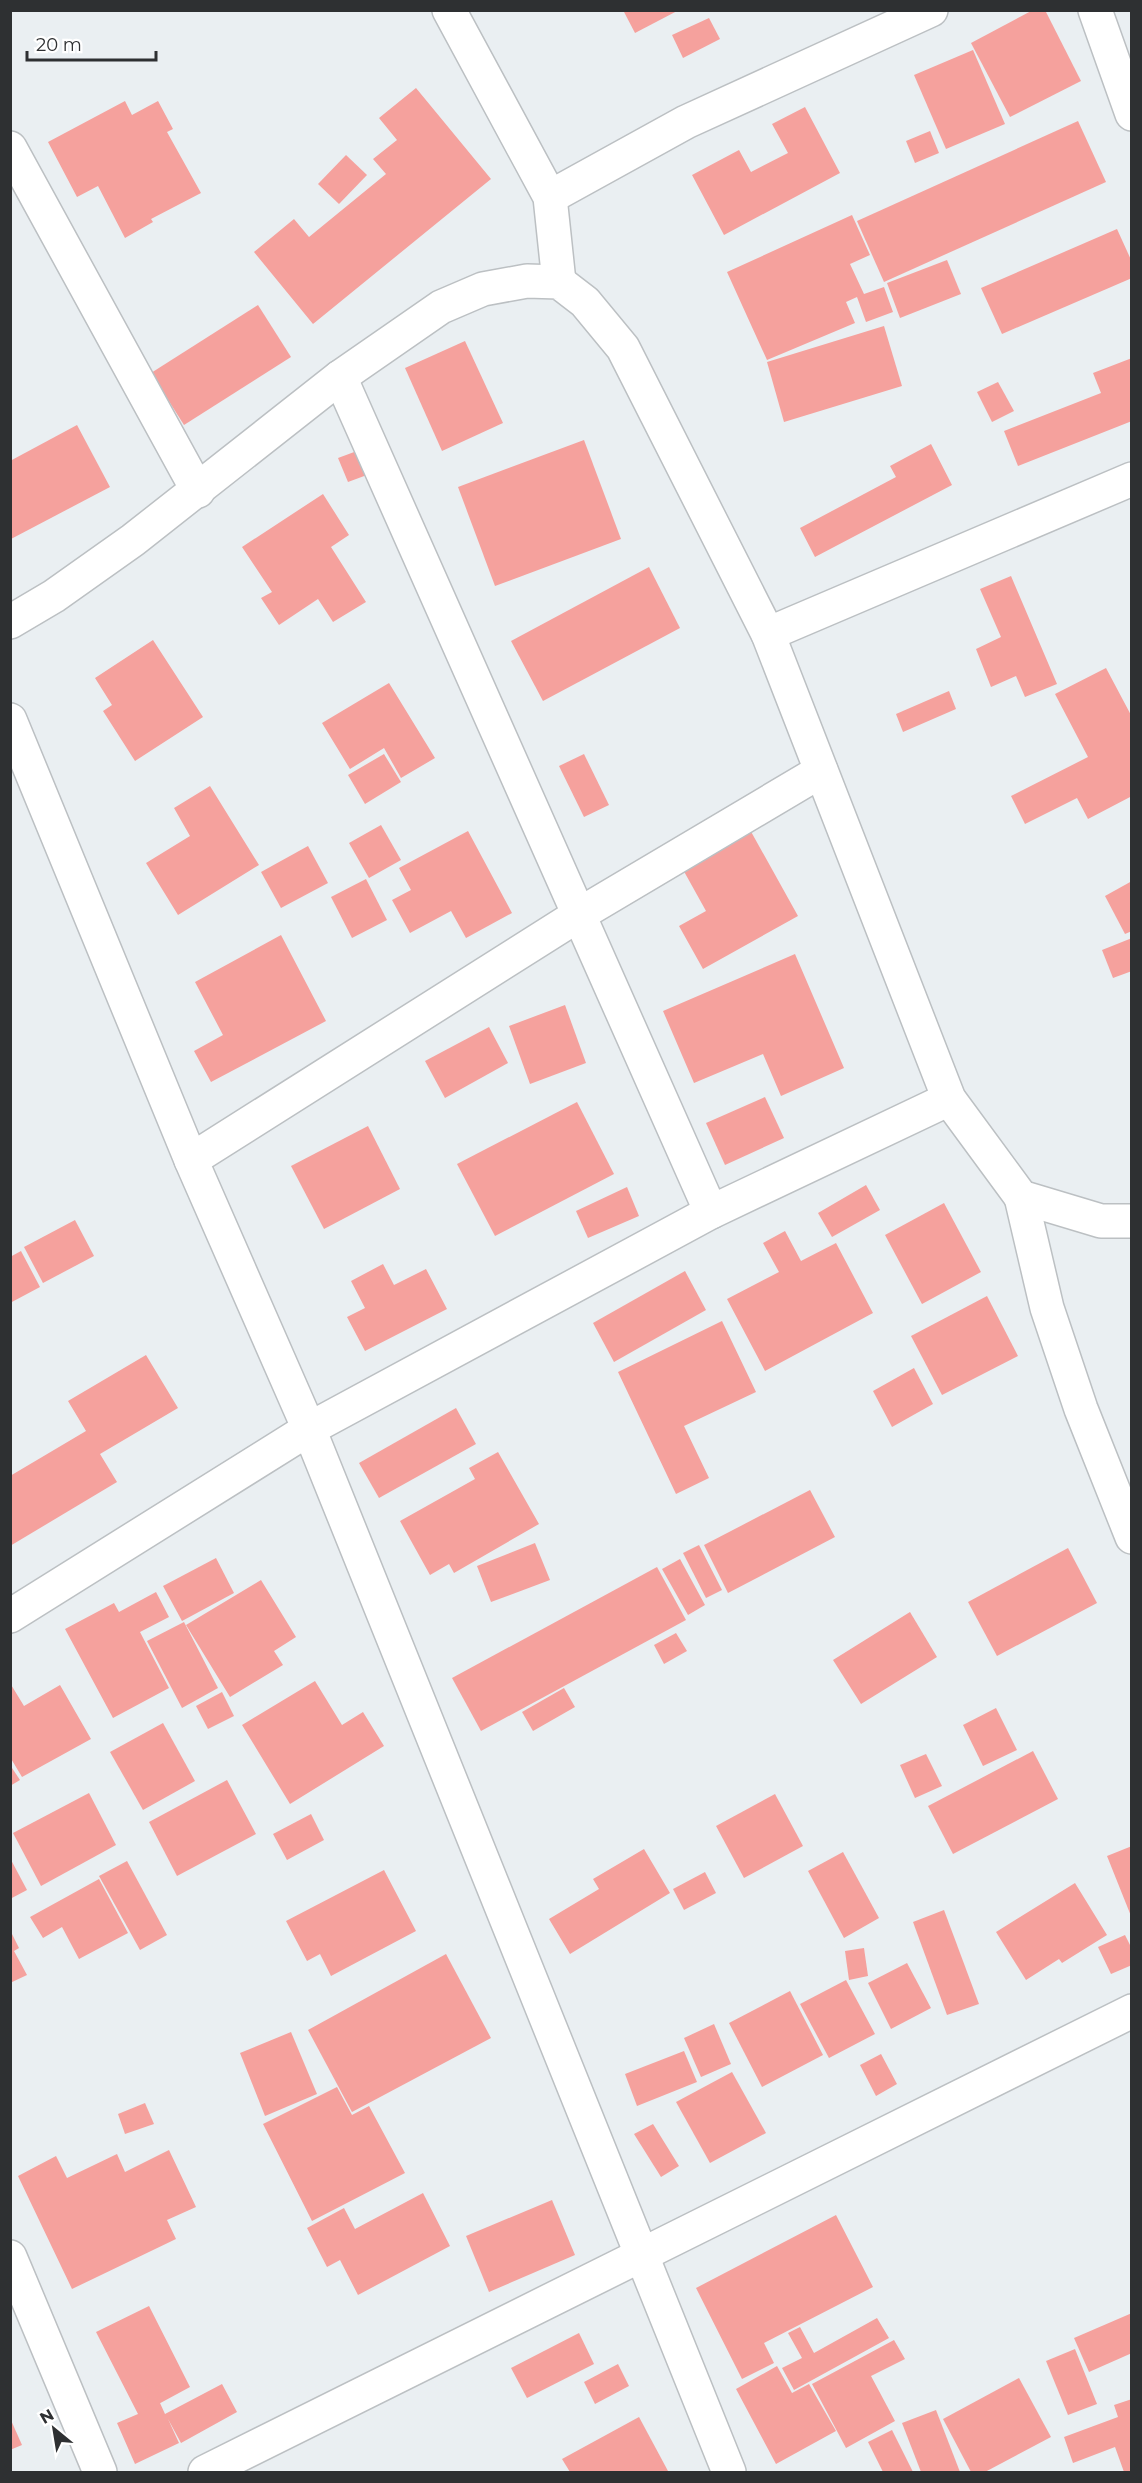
<svg xmlns="http://www.w3.org/2000/svg" width="1142" height="2483" font-family="Montserrat,sans-serif">
<style>
.building{fill:#f5a19d}
.lines{fill:none;stroke-linecap:round;stroke-linejoin:round}
.street-casing{stroke:#bcc0c3;stroke-width:36}
.secondary-casing{stroke:#bcc0c3;stroke-width:36}
.street{stroke:#fff;stroke-width:33}
.secondary{stroke:#fff;stroke-width:33}
</style>
<rect width="100%" height="100%" fill="#eaeff2"/>
<g class="building">
<path d="M623 10H679L635 33Z"/>
<path d="M1033 10H1045L1081 81 1010 117 971 43Z"/>
<path d="M709 18 720 39 683 58 672 35Z"/>
<path d="M973 50 1005 124 946 149 914 75Z"/>
<path d="M416 88 491 179 313 324 254 252 294 219 309 237 386 174 373 159 397 140 379 118Z"/>
<path d="M125 101 132 115 158 101 173 129 167 132 201 193 151 219 153 222 125 238 98 186 77 197 48 142Z"/>
<path d="M805 107 840 173 724 235 692 175 739 150 751 172 788 153 772 124Z"/>
<path d="M1078 121 1106 182 884 282 857 221Z"/>
<path d="M930 131 939 153 915 163 906 141Z"/>
<path d="M346 155 367 175 339 204 318 184Z"/>
<path d="M852 215 870 255 850 264 864 294 884 287 893 312 866 322 857 297 846 302 855 323 767 360 727 272Z"/>
<path d="M1117 229 1132 262V278L1002 334 981 288Z"/>
<path d="M947 260 961 294 900 318 887 283Z"/>
<path d="M258 305 291 357 184 425 151 373Z"/>
<path d="M884 326 902 386 784 422 767 362Z"/>
<path d="M465 341 503 423 442 451 405 368Z"/>
<path d="M1132 358V421L1018 466 1004 431 1101 393 1093 373Z"/>
<path d="M998 382 1014 411 992 422 977 392Z"/>
<path d="M77 425 110 487 11 539 10 461Z"/>
<path d="M584 440 621 539 495 586 458 487Z"/>
<path d="M931 444 952 485 815 557 800 528 896 477 890 466Z"/>
<path d="M365 448 375 472 348 482 338 458Z"/>
<path d="M323 494 349 535 331 547 366 602 333 622 318 599 279 625 261 598 272 592 242 547Z"/>
<path d="M649 567 680 628 543 701 511 641Z"/>
<path d="M1011 576 1057 684 1025 697 1016 676 991 687 976 649 1001 637 980 589Z"/>
<path d="M153 640 203 717 135 761 103 711 112 705 95 678Z"/>
<path d="M1106 668 1132 717V796L1088 819 1077 798 1025 824 1011 796 1088 757 1055 694Z"/>
<path d="M389 683 435 758 401 778 384 748 350 769 322 723Z"/>
<path d="M949 691 956 709 903 732 896 714Z"/>
<path d="M384 754 401 782 365 804 348 775Z"/>
<path d="M584 754 609 805 584 817 559 766Z"/>
<path d="M210 786 259 865 178 915 146 863 190 836 174 808Z"/>
<path d="M381 825 401 860 369 878 349 843Z"/>
<path d="M749 828 798 916 703 969 679 926 706 911 681 866Z"/>
<path d="M468 831 512 913 466 938 451 911 410 933 392 900 411 890 399 868Z"/>
<path d="M308 846 328 883 281 908 261 872Z"/>
<path d="M366 879 387 920 352 938 331 897Z"/>
<path d="M1132 881V931L1125 934 1105 896Z"/>
<path d="M281 935 326 1021 211 1082 194 1051 223 1035 195 982Z"/>
<path d="M1132 938V971L1113 978 1102 950Z"/>
<path d="M795 954 844 1068 781 1096 763 1054 694 1083 663 1011Z"/>
<path d="M565 1005 586 1063 530 1084 509 1026Z"/>
<path d="M489 1027 508 1063 445 1098 425 1061Z"/>
<path d="M765 1097 784 1138 725 1165 706 1123Z"/>
<path d="M577 1102 614 1174 495 1236 457 1164Z"/>
<path d="M368 1126 400 1189 324 1229 291 1166Z"/>
<path d="M866 1185 880 1210 832 1237 818 1213Z"/>
<path d="M627 1187 639 1216 588 1238 576 1211Z"/>
<path d="M944 1203 981 1272 922 1304 885 1235Z"/>
<path d="M75 1220 94 1256 43 1283 24 1247Z"/>
<path d="M785 1231 801 1261 836 1243 873 1313 765 1371 727 1299 779 1272 763 1243Z"/>
<path d="M21 1251 40 1287 10 1303V1257Z"/>
<path d="M383 1264 394 1285 426 1269 447 1309 365 1351 347 1317 365 1308 351 1281Z"/>
<path d="M685 1271 706 1310 614 1362 593 1323Z"/>
<path d="M987 1296 1018 1356 942 1395 911 1336Z"/>
<path d="M722 1321 756 1392 684 1426 709 1478 676 1494 618 1372Z"/>
<path d="M146 1355 178 1408 100 1454 117 1482 10 1546V1476L86 1431 68 1401Z"/>
<path d="M914 1368 933 1404 892 1427 873 1391Z"/>
<path d="M456 1408 476 1444 379 1498 359 1463Z"/>
<path d="M498 1452 539 1524 454 1573 449 1564 430 1575 400 1521 475 1479 469 1468Z"/>
<path d="M810 1490 835 1537 728 1593 704 1545Z"/>
<path d="M535 1543 550 1580 491 1602 477 1566Z"/>
<path d="M699 1545 722 1590 706 1598 683 1553Z"/>
<path d="M1068 1548 1097 1603 997 1656 968 1602Z"/>
<path d="M216 1558 234 1593 182 1621 163 1586Z"/>
<path d="M680 1559 705 1605 688 1615 662 1569Z"/>
<path d="M657 1567 686 1620 481 1731 452 1678Z"/>
<path d="M261 1580 296 1637 274 1651 283 1665 230 1697 186 1625Z"/>
<path d="M156 1592 169 1617 140 1632 169 1688 113 1718 65 1629 114 1603 119 1612Z"/>
<path d="M910 1612 937 1657 861 1704 833 1660Z"/>
<path d="M184 1622 218 1688 182 1708 147 1641Z"/>
<path d="M676 1633 687 1651 664 1664 654 1645Z"/>
<path d="M315 1681 342 1725 363 1712 384 1746 290 1804 242 1725Z"/>
<path d="M10 1683 24 1706 60 1685 91 1739 22 1777 10 1757Z"/>
<path d="M564 1688 575 1707 533 1731 522 1712Z"/>
<path d="M222 1692 234 1716 208 1729 196 1706Z"/>
<path d="M996 1708 1017 1750 983 1766 963 1725Z"/>
<path d="M163 1723 195 1781 143 1810 110 1752Z"/>
<path d="M1033 1751 1058 1799 953 1854 928 1806Z"/>
<path d="M926 1754 942 1786 915 1798 900 1765Z"/>
<path d="M10 1765 20 1780 10 1786Z"/>
<path d="M227 1780 256 1834 177 1876 149 1822Z"/>
<path d="M89 1793 116 1845 41 1886 13 1833Z"/>
<path d="M775 1794 803 1846 744 1878 716 1826Z"/>
<path d="M311 1814 324 1840 287 1860 273 1834Z"/>
<path d="M1132 1846V1916H1131L1107 1856Z"/>
<path d="M644 1849 670 1893 570 1954 549 1919 599 1889 593 1879Z"/>
<path d="M843 1852 879 1918 844 1938 808 1871Z"/>
<path d="M10 1858 27 1890 10 1899Z"/>
<path d="M127 1861 167 1935 140 1950 99 1876Z"/>
<path d="M384 1870 416 1931 331 1976 320 1954 307 1961 286 1921Z"/>
<path d="M705 1872 716 1893 684 1910 673 1889Z"/>
<path d="M99 1879 128 1933 79 1959 62 1927 43 1938 30 1917Z"/>
<path d="M1075 1883 1107 1935 1062 1963 1059 1959 1026 1980 996 1932Z"/>
<path d="M944 1910 979 2004 947 2015 913 1922Z"/>
<path d="M10 1930 19 1948 14 1951 27 1975 10 1983Z"/>
<path d="M1125 1935 1132 1949V1965L1111 1974 1098 1947Z"/>
<path d="M864 1948 868 1976 849 1980 845 1951Z"/>
<path d="M446 1954 491 2038 352 2112 308 2030Z"/>
<path d="M907 1963 931 2008 891 2029 868 1983Z"/>
<path d="M846 1980 875 2034 829 2058 800 2004Z"/>
<path d="M790 1991 823 2055 762 2087 729 2023Z"/>
<path d="M714 2024 731 2064 701 2077 684 2038Z"/>
<path d="M291 2032 317 2094 265 2116 240 2053Z"/>
<path d="M684 2051 697 2082 637 2106 625 2074Z"/>
<path d="M881 2054 897 2084 876 2096 860 2065Z"/>
<path d="M732 2072 766 2133 710 2163 676 2102Z"/>
<path d="M337 2087 352 2115 369 2106 405 2173 312 2221 263 2124Z"/>
<path d="M145 2103 154 2124 125 2134 118 2114Z"/>
<path d="M653 2124 679 2166 661 2177 634 2134Z"/>
<path d="M169 2150 196 2207 167 2220 176 2239 72 2289 18 2176 56 2156 67 2178 117 2154 125 2172Z"/>
<path d="M423 2193 450 2246 358 2295 340 2260 327 2267 307 2228 344 2208 355 2229Z"/>
<path d="M552 2200 575 2255 489 2292 466 2236Z"/>
<path d="M836 2215 873 2287 764 2343 774 2363 742 2379 696 2288Z"/>
<path d="M149 2306 190 2387 153 2407 160 2403 165 2414 222 2384 237 2412 181 2443 168 2419 179 2443 135 2464 117 2423 138 2414 96 2332Z"/>
<path d="M1132 2313V2353L1089 2372 1074 2338Z"/>
<path d="M877 2318 889 2338 794 2390 782 2368 802 2358 788 2333 800 2327 814 2353Z"/>
<path d="M579 2333 594 2364 527 2398 511 2368Z"/>
<path d="M894 2340 905 2359 871 2376 895 2421 846 2448 812 2384Z"/>
<path d="M1075 2349 1097 2404 1068 2415 1046 2361Z"/>
<path d="M618 2364 629 2386 595 2404 584 2382Z"/>
<path d="M777 2366 792 2393 809 2384 836 2431 776 2464 736 2389Z"/>
<path d="M1019 2378 1051 2437 985 2472H971L943 2419Z"/>
<path d="M1132 2399V2472H1124L1115 2447 1073 2463 1064 2437 1118 2417 1114 2405Z"/>
<path d="M936 2410 960 2472H921L902 2423Z"/>
<path d="M639 2417 668 2471 570 2472 562 2459Z"/>
<path d="M10 2418 22 2445 10 2450Z"/>
<path d="M892 2430 913 2472H883L868 2442Z"/>
</g>
<g class="lines">
<defs>
<g id="street">
<path d="M449 10 550 197 559 282"/>
<path d="M1095 10 1132 114"/>
<path d="M10 148 198 491"/>
<path d="M550 197 686 122 931 10"/>
<path d="M340 377 711 1212"/>
<path d="M768 634 1132 479"/>
<path d="M10 720 191 1160 309 1429 729 2472"/>
<path d="M191 1160 580 914 821 771"/>
<path d="M1021 1197 1047 1308 1081 1409 1132 1537"/>
<path d="M10 1616 309 1429 711 1212 949 1099"/>
<path d="M10 2257 100 2472"/>
<path d="M205 2472 1132 2011"/>
</g>
<path id="secondary" d="M10 622 54 596 133 540 340 377 441 307 483 289 527 281 559 282 585 302 623 348 768 634 949 1099 1021 1197 1101 1221H1132"/>
</defs>
<use href="#street" class="street-casing"/>
<use href="#secondary" class="secondary-casing"/>
<use href="#street" class="street"/>
<use href="#secondary" class="secondary"/>
</g>
<rect width="1142" height="2483" fill="none" stroke="#2e3032" stroke-width="24"/>
<g transform="translate(54 2429) rotate(330)" stroke="#ffffff" stroke-width="4.5" paint-order="stroke">
<path d="M0-4.5L10 22L0 15L-10 22Z" fill="#2e3032"/>
<text y="-9" font-size="16" font-weight="bold" text-anchor="middle" fill="#2e3032">N</text>
</g>
<path d="M27 51v9h129v-9" fill="none" stroke="#2e3032" stroke-width="3"/>
<text x="36" y="51" font-size="18" fill="#2e3032" stroke="#ffffff" stroke-width="4.5" paint-order="stroke">20 m</text>
</svg>
